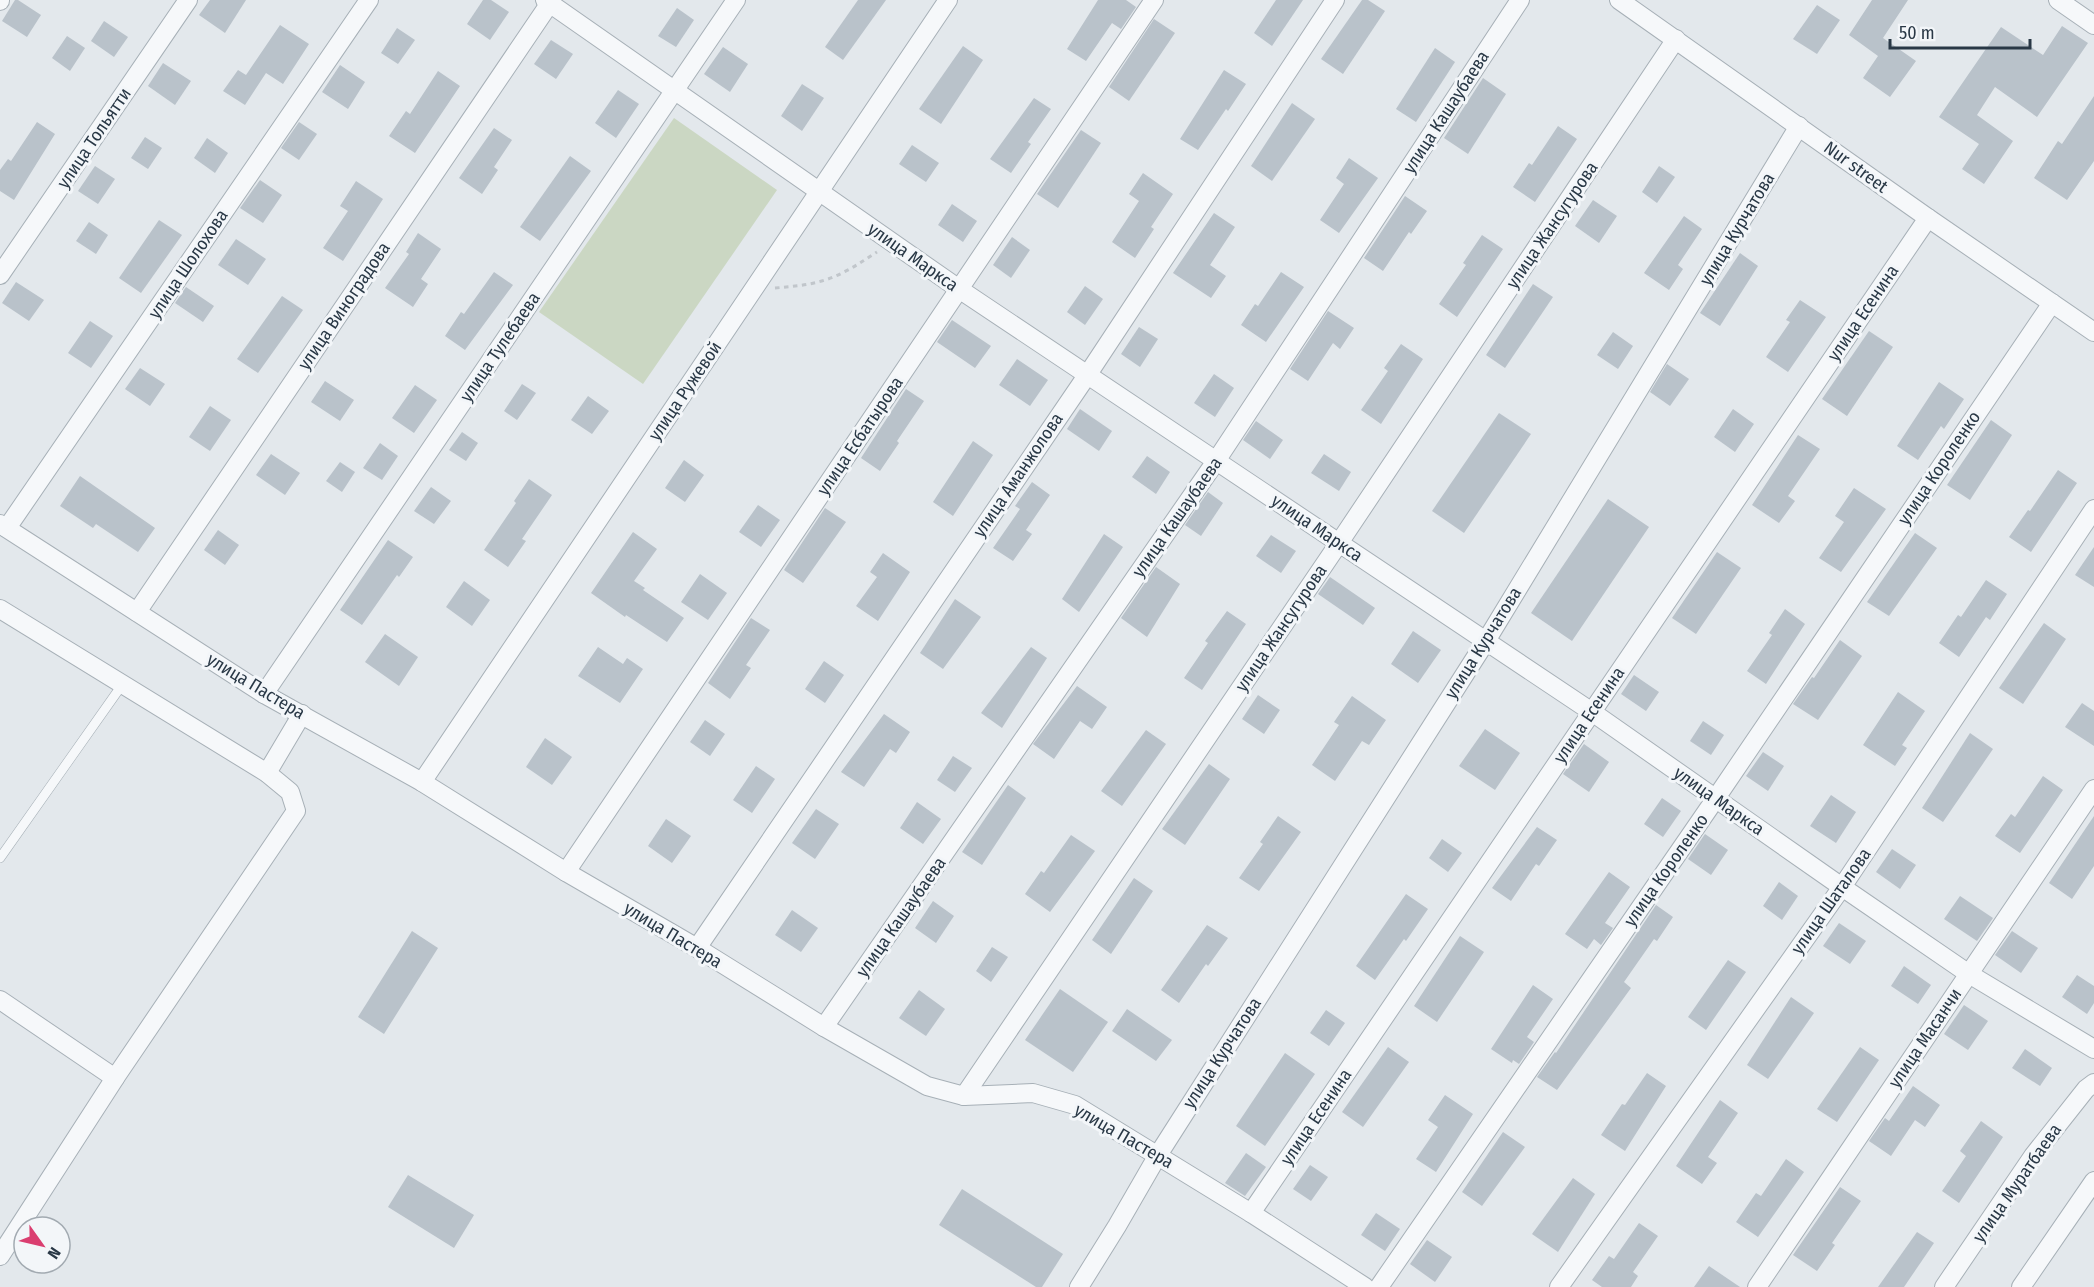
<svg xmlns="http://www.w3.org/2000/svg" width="2094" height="1287" font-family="'Fira Sans Condensed',sans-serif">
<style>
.green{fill:#cbd7c3}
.building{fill:#b9c2ca}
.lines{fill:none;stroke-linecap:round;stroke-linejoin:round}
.service-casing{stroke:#a7b0b7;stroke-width:10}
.minor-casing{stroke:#a7b0b7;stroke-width:20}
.path{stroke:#c1c6cb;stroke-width:3;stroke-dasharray:4.5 4.5;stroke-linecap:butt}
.service{stroke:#f6f8fa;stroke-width:9}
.minor{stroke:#f6f8fa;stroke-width:18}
.labels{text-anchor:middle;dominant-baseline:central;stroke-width:6;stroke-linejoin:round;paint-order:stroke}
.street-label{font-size:18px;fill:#293846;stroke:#f3f6f9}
</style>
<rect width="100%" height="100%" fill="#e3e8ec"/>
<path class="green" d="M674 118 777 190 643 384 539 312Z"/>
<g class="building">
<path d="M15 0H18L41 15 27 37 2 21Z"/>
<path d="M210 0H246L225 33 199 15Z"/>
<path d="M483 0H491L509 12 490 40 467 24Z"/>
<path d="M858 0H886L843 60 825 47Z"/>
<path d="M1098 0H1126L1136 7 1121 29 1112 23 1086 61 1067 49Z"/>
<path d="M1276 0H1303L1272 46 1254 33Z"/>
<path d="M1362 0H1368L1385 11 1343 74 1321 59Z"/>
<path d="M1872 0H1908L1883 38 1916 61 1890 97 1863 78 1878 56 1849 35Z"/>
<path d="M1817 5 1840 20 1817 54 1793 39Z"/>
<path d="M677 8 694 20 676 47 658 36Z"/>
<path d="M1154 19 1175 33 1129 101 1109 87Z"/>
<path d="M104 21 128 37 114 57 91 41Z"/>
<path d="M280 25 309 44 283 84 266 73 245 105 223 91 238 70 246 75Z"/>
<path d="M2062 26 2088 43 2037 117 1995 87 1977 115 2013 141 1984 184 1962 169 1979 144 1939 117 2001 27 2043 55Z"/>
<path d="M397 28 415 40 398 64 381 53Z"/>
<path d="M67 36 85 48 70 71 52 58Z"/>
<path d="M551 40 573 54 556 79 534 64Z"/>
<path d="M963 46 983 60 941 124 919 109Z"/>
<path d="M723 47 748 64 730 92 704 74Z"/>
<path d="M1435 48 1455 62 1416 122 1396 109Z"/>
<path d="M163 63 191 81 175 105 148 86Z"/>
<path d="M340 65 365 82 348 109 322 92Z"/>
<path d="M1224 70 1246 84 1228 111 1226 109 1198 150 1180 139Z"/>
<path d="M438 71 460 86 415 153 389 136 406 111 410 114Z"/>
<path d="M1483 78 1506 94 1468 154 1444 138Z"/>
<path d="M802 84 824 98 802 131 781 116Z"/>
<path d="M618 90 639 104 616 138 595 123Z"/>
<path d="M2094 96V161L2067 200 2034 178 2058 141 2062 144Z"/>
<path d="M1034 98 1051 109 1028 142 1031 144 1011 173 990 159Z"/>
<path d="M1292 103 1315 119 1272 181 1251 166Z"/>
<path d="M37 122 55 134 14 200 0 191V170L8 159 11 161Z"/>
<path d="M299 122 317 134 299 160 281 148Z"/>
<path d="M1558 126 1577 139 1535 202 1513 187 1529 163 1532 165Z"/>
<path d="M494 128 512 140 494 167 498 170 482 194 459 178Z"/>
<path d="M1081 130 1101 143 1058 208 1037 194Z"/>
<path d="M145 137 162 148 148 169 131 158Z"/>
<path d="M207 138 228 153 215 173 194 158Z"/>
<path d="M912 145 939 163 926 182 899 164Z"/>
<path d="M570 156 591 171 540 241 520 227Z"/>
<path d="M1349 158 1378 178 1339 233 1320 220 1344 184 1336 178Z"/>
<path d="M95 166 115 179 98 204 78 191Z"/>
<path d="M1659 166 1675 177 1657 203 1642 192Z"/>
<path d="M1143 173 1173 194 1151 227 1154 229 1135 258 1112 242 1139 201 1129 194Z"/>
<path d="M260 180 282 195 263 223 240 208Z"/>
<path d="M356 181 383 199 343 261 323 248 348 211 340 206Z"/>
<path d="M1405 196 1427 211 1411 234 1409 232 1383 271 1364 258Z"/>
<path d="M1593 200 1617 216 1599 243 1575 226Z"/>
<path d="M952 204 977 221 963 242 938 225Z"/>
<path d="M1214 213 1235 227 1210 265 1226 276 1211 298 1173 273Z"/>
<path d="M1684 216 1702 229 1678 265 1683 269 1669 290 1644 273Z"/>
<path d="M159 220 182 235 141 293 119 278Z"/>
<path d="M89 222 108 235 96 254 76 241Z"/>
<path d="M418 233 441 249 421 279 428 284 413 307 385 288 409 254 406 252Z"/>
<path d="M1482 235 1503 249 1457 317 1439 304 1466 265 1463 263Z"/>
<path d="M1012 237 1030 250 1011 278 993 265Z"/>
<path d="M236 239 266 259 248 285 218 265Z"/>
<path d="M1740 253 1758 266 1720 326 1700 313Z"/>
<path d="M494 272 513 285 465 350 445 336 461 312 464 314Z"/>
<path d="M1281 272 1304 287 1266 342 1241 325 1255 304 1258 306Z"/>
<path d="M16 282 44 300 29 321 2 303Z"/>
<path d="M1533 284 1553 297 1505 368 1486 355Z"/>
<path d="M1085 286 1103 299 1085 325 1067 312Z"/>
<path d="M186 287 214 306 203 322 175 303Z"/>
<path d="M282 296 303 310 258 373 237 359Z"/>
<path d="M1800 300 1826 317 1788 372 1766 357 1790 322 1786 320Z"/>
<path d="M1328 311 1354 328 1340 349 1333 343 1308 381 1290 369Z"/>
<path d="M952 320 991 346 975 368 937 342Z"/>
<path d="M90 321 113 336 91 368 68 353Z"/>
<path d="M1139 327 1158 339 1140 367 1121 354Z"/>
<path d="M1869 331 1893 347 1847 416 1822 399Z"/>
<path d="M1613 332 1633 346 1618 369 1597 355Z"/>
<path d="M1401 344 1423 359 1381 424 1361 410 1388 371 1384 368Z"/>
<path d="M1017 359 1048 380 1030 406 999 385Z"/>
<path d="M1667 364 1689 379 1670 406 1650 392Z"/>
<path d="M140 368 165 384 150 406 125 389Z"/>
<path d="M1214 374 1234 388 1215 417 1194 403Z"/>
<path d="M325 381 354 400 340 421 311 402Z"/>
<path d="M1939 382 1964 399 1944 429 1941 426 1918 460 1897 446Z"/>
<path d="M522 384 536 393 517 420 504 411Z"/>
<path d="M415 385 437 400 414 433 392 418Z"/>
<path d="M906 389 924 401 897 441 899 443 880 471 861 458Z"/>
<path d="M588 396 609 411 592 434 571 420Z"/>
<path d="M210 406 231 420 210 451 189 437Z"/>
<path d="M1080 409 1112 431 1099 451 1067 429Z"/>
<path d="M1733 409 1754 424 1735 452 1714 437Z"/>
<path d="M1499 413 1531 434 1464 533 1432 511Z"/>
<path d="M1991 420 2012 435 1970 500 1947 485Z"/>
<path d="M1256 421 1283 440 1270 459 1243 440Z"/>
<path d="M462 432 478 443 466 461 449 450Z"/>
<path d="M1798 435 1820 449 1788 496 1795 501 1779 523 1752 505Z"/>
<path d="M973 441 993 455 953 516 933 502Z"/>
<path d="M380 443 398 456 382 480 363 468Z"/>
<path d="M271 454 300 473 285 495 256 475Z"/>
<path d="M1324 454 1351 472 1339 491 1311 473Z"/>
<path d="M1147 456 1170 472 1156 494 1132 477Z"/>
<path d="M684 460 704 475 685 502 665 488Z"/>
<path d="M340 462 355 472 342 492 326 481Z"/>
<path d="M2058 470 2077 483 2031 552 2009 537 2028 510 2030 511Z"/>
<path d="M80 476 155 528 138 552 96 524 93 528 60 506Z"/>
<path d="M529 479 552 495 522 539 526 541 508 567 484 550 516 503 514 501Z"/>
<path d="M1032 482 1050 495 1026 530 1032 534 1013 561 993 548 1020 509 1015 506Z"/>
<path d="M431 487 451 501 434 524 414 511Z"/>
<path d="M1854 488 1886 509 1841 572 1819 558 1844 522 1835 516Z"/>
<path d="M1208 492 1223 503 1201 536 1185 525Z"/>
<path d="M1608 499 1649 527 1572 641 1531 613Z"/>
<path d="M758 505 780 520 761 547 739 532Z"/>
<path d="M825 508 846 522 803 583 784 570Z"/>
<path d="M218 530 239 545 225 565 204 550Z"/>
<path d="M633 532 657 549 634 581 645 588 643 590 684 618 667 642 626 615 625 617 591 593Z"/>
<path d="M1915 533 1937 548 1889 616 1867 602Z"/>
<path d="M1104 534 1123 547 1079 612 1062 599Z"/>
<path d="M1271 535 1296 551 1281 573 1256 556Z"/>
<path d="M388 540 413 557 399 577 397 575 362 625 340 610Z"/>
<path d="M2094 547V587L2075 575Z"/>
<path d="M1717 552 1741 568 1696 634 1672 618Z"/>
<path d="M883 553 910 572 878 621 856 606 877 577 870 572Z"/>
<path d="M1156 567 1180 584 1147 637 1121 618Z"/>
<path d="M700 574 727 593 708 620 681 602Z"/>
<path d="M1330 577 1375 608 1363 625 1318 594Z"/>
<path d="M1986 580 2007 594 1990 620 1986 617 1959 657 1939 643 1958 615 1961 617Z"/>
<path d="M464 581 490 600 472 626 446 607Z"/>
<path d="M955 599 981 617 943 669 920 653Z"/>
<path d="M1785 609 1805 624 1766 684 1747 671 1772 635 1769 633Z"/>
<path d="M1227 611 1246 624 1202 690 1184 678 1208 643 1205 641Z"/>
<path d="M751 618 770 630 746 665 751 668 730 699 708 683Z"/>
<path d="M2044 623 2066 639 2023 704 1999 688Z"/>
<path d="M1413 631 1441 650 1418 683 1391 664Z"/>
<path d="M385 634 418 657 399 686 365 662Z"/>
<path d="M1840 640 1862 656 1818 720 1793 704 1812 677 1814 678Z"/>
<path d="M598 647 623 664 627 658 643 669 620 703 578 676Z"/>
<path d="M1031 647 1047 658 1002 728 981 713Z"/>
<path d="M824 661 844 675 825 703 805 689Z"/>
<path d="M1634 675 1659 692 1646 711 1621 694Z"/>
<path d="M1077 686 1107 707 1092 729 1080 721 1054 759 1033 744Z"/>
<path d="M1898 692 1925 711 1902 745 1907 748 1895 766 1863 745Z"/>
<path d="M1258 695 1280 710 1264 734 1242 719Z"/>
<path d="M1352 696 1386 720 1369 745 1362 741 1335 781 1312 765 1339 725 1334 722Z"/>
<path d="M2082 703 2094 711V746L2065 727Z"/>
<path d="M884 714 910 732 896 753 890 749 864 787 841 772Z"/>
<path d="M705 720 725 734 710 756 690 742Z"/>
<path d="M1703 721 1724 735 1711 755 1690 741Z"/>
<path d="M1485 729 1520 753 1495 790 1459 766Z"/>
<path d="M1146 730 1166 744 1122 806 1101 791Z"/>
<path d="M1970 733 1993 749 1943 822 1922 808Z"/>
<path d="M545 738 572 757 552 785 526 767Z"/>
<path d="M1584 744 1609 762 1589 792 1563 774Z"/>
<path d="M1763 752 1784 766 1768 791 1746 776Z"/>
<path d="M953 756 972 768 955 792 937 780Z"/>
<path d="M1209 764 1230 779 1185 845 1162 829Z"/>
<path d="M756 766 775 779 752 813 733 800Z"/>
<path d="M2043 776 2063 790 2020 853 1995 836 2011 814 2015 817Z"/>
<path d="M1008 785 1026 798 982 865 962 852Z"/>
<path d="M1831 795 1856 812 1836 843 1810 826Z"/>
<path d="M1662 798 1681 811 1663 837 1644 824Z"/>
<path d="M917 802 941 819 923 844 900 828Z"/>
<path d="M816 809 839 824 815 859 792 843Z"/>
<path d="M1278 816 1301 832 1259 891 1239 878 1263 844 1260 842Z"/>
<path d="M2094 816V866L2072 899 2049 883Z"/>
<path d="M666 819 691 836 672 863 648 846Z"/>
<path d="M1537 827 1557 840 1539 866 1536 864 1511 901 1492 888Z"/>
<path d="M1705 834 1728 850 1711 875 1688 859Z"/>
<path d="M1071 835 1095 851 1050 912 1025 894 1041 871 1044 873Z"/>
<path d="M1442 839 1462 853 1448 872 1429 858Z"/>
<path d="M1892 849 1916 865 1900 889 1876 872Z"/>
<path d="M1609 872 1630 887 1605 923 1613 928 1601 945 1594 939 1587 949 1565 934Z"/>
<path d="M1134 878 1153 891 1111 954 1092 940Z"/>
<path d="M1779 882 1798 896 1782 920 1763 906Z"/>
<path d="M1406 894 1428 909 1406 941 1404 939 1375 980 1356 966Z"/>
<path d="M1960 896 1993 918 1977 941 1944 919Z"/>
<path d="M933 901 954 916 936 943 915 928Z"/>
<path d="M1656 905 1673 917 1657 941 1654 939 1624 982 1631 988 1557 1090 1537 1077 1555 1052 1556 1053Z"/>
<path d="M792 910 818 928 801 952 775 935Z"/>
<path d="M1839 923 1866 941 1850 964 1823 946Z"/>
<path d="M1207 925 1228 938 1208 966 1206 964 1179 1003 1161 990Z"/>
<path d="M412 931 438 948 384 1034 358 1017Z"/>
<path d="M2012 931 2038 948 2021 973 1995 955Z"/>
<path d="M1460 936 1484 952 1437 1022 1414 1006Z"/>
<path d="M992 947 1008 957 991 982 976 971Z"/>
<path d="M1728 960 1746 972 1706 1030 1688 1017Z"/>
<path d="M1904 966 1931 985 1918 1004 1891 986Z"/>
<path d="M2077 975 2094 986V1003L2087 1014 2062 997Z"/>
<path d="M1533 985 1553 999 1527 1037 1534 1042 1519 1064 1513 1060 1512 1063 1491 1049Z"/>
<path d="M1060 989 1108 1022 1073 1072 1025 1040Z"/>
<path d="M919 990 945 1009 926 1036 899 1018Z"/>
<path d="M1791 997 1814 1013 1768 1079 1747 1065Z"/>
<path d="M1964 1005 1988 1021 1968 1050 1944 1034Z"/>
<path d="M1127 1009 1172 1040 1156 1061 1112 1031Z"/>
<path d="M1326 1010 1345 1023 1329 1046 1310 1033Z"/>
<path d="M1388 1047 1409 1062 1363 1127 1342 1112Z"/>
<path d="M1860 1047 1879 1060 1837 1122 1817 1109Z"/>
<path d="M2025 1049 2052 1068 2040 1086 2012 1068Z"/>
<path d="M1285 1053 1315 1074 1265 1146 1236 1126Z"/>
<path d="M1647 1073 1666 1086 1625 1151 1601 1135 1622 1104 1625 1105Z"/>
<path d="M1913 1086 1940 1105 1925 1127 1915 1120 1891 1156 1869 1141 1885 1118 1889 1121Z"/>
<path d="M1445 1095 1473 1114 1436 1172 1416 1159 1438 1127 1428 1120Z"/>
<path d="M1720 1100 1738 1113 1708 1157 1717 1163 1702 1184 1676 1166Z"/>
<path d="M1981 1121 2003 1137 1959 1203 1942 1191 1966 1156 1960 1151Z"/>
<path d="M1503 1132 1525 1147 1482 1206 1462 1192Z"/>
<path d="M1246 1153 1266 1167 1245 1196 1225 1183Z"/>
<path d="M1786 1159 1804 1172 1758 1237 1736 1222 1756 1193 1761 1196Z"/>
<path d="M1310 1165 1328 1177 1311 1201 1293 1189Z"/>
<path d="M408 1175 474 1215 454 1248 388 1207Z"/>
<path d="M1573 1178 1595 1194 1558 1252 1532 1234Z"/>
<path d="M1840 1187 1861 1201 1832 1243 1835 1245 1817 1271 1793 1255Z"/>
<path d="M962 1189 1063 1254 1042 1287H1036L939 1225Z"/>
<path d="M1376 1213 1400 1229 1385 1251 1361 1235Z"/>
<path d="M1639 1223 1658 1236 1633 1272 1638 1276 1631 1287H1602L1592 1280 1609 1256 1614 1259Z"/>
<path d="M1917 1232 1934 1243 1904 1287H1878Z"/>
<path d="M1427 1240 1452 1257 1435 1282 1410 1264Z"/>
<path d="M1709 1266 1740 1287H1694Z"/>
</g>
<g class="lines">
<defs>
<path id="service" d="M0 858 122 685"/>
<g id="minor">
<path d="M545 0 959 289 1592 712 1842 887 1969 974 2094 1049"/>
<path d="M1619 0 1928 218 2094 332"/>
<path d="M2058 0 2094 25"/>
<path d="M0 1V0"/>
<path d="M0 275 188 0"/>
<path d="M0 524 264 694 422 782 566 872 697 948 824 1027 927 1086 964 1096 1033 1093 1075 1105 1251 1213 1365 1287"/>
<path d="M7 528 369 0"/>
<path d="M0 609 267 773 290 792 296 811 115 1078 0 1256"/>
<path d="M137 612 552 0"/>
<path d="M264 694 736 0"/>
<path d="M267 773 302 714"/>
<path d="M422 782 948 0"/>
<path d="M566 872 1154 0"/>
<path d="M697 948 1088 374 1335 0"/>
<path d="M0 1000 115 1078"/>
<path d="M824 1027 1216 461 1520 0"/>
<path d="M964 1096 1339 543 1676 39"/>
<path d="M1251 1213 1928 218"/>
<path d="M1079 1287 1117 1226 1158 1155 1486 641 1799 126"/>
<path d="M1379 1287 1716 798 2052 303"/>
<path d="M1559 1287 1842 887 2094 509"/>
<path d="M1757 1287 2094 789"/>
<path d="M1944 1287 2033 1156 2086 1089 2094 1083"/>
<path d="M2021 1287 2094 1181"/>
</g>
</defs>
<use href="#service" class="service-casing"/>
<use href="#minor" class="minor-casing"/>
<path class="path" d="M775 288C799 286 822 284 844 272 856 266 866 259 877 252"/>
<use href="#service" class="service"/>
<use href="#minor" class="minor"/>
</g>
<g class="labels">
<g class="street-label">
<text transform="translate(1446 112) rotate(-57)">улица Кашаубаева</text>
<text transform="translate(94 138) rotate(-56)">улица Тольятти</text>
<text transform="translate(1856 167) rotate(36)">Nur street</text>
<text transform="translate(1552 225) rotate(-56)">улица Жансугурова</text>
<text transform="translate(1737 229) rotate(-59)">улица Курчатова</text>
<text transform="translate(913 257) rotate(35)">улица Маркса</text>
<text transform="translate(188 264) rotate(-56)">улица Шолохова</text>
<text transform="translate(344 306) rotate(-56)">улица Виноградова</text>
<text transform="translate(1863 313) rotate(-56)">улица Есенина</text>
<text transform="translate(500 347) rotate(-56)">улица Тулебаева</text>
<text transform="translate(685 391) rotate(-56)">улица Ружевой</text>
<text transform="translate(860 436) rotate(-56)">улица Есбатырова</text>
<text transform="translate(1939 468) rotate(-56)">улица Короленко</text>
<text transform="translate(1018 475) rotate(-56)">улица Аманжолова</text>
<text transform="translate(1177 517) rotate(-55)">улица Кашаубаева</text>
<text transform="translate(1317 528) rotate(34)">улица Маркса</text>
<text transform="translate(1281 628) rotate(-56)">улица Жансугурова</text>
<text transform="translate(1483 643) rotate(-58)">улица Курчатова</text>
<text transform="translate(256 686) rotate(31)">улица Пастера</text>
<text transform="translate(1589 715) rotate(-56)">улица Есенина</text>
<text transform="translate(1719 801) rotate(35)">улица Маркса</text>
<text transform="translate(1666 870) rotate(-55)">улица Короленко</text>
<text transform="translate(1831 901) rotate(-55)">улица Шаталова</text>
<text transform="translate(901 917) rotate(-55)">улица Кашаубаева</text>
<text transform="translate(673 935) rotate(31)">улица Пастера</text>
<text transform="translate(1925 1038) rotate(-56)">улица Масанчи</text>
<text transform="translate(1222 1053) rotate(-57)">улица Курчатова</text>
<text transform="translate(1316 1117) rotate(-56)">улица Есенина</text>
<text transform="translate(1124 1136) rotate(30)">улица Пастера</text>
<text transform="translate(2017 1183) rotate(-55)">улица Муратбаева</text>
</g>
</g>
<g transform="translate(42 1245) rotate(124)"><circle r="28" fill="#f3f6f9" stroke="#a2aab1" stroke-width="1.5"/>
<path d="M0-4.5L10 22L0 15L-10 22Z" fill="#da3e70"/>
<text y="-9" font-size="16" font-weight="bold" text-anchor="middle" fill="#293846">N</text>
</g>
<path d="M1890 39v9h140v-9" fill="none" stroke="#293846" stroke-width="3"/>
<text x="1899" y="39" font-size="18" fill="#293846" stroke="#f3f6f9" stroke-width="4.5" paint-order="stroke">50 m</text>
</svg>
